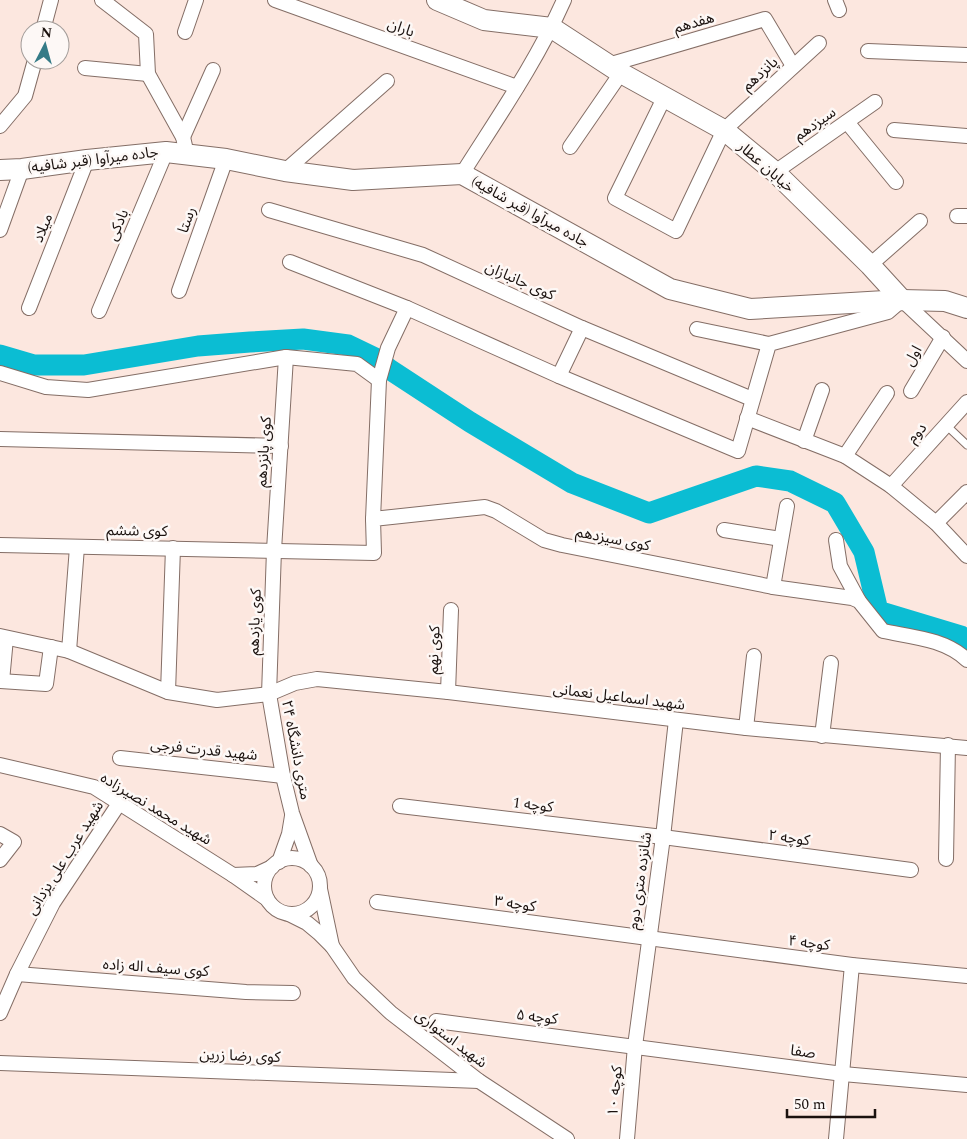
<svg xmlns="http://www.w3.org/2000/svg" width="967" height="1139" font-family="Spectral,'Noto Sans Arabic',serif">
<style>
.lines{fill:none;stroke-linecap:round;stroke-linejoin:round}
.river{stroke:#0bbdd3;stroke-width:21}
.lane-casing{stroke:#846e66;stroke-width:9}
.street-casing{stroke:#846e66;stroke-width:16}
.secondary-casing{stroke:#846e66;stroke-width:22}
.lane{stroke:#fff;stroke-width:7}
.street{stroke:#fff;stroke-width:14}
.secondary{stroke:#fff;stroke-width:20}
.labels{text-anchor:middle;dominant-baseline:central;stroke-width:5;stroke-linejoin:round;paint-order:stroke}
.street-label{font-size:15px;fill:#1a110e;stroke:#fdf8f6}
</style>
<rect width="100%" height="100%" fill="#fce7df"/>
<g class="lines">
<path class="river" d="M0 355 34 365H84L198 346 250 342 303 339 348 345 375 358 389 369 470 422 572 483 649 513 756 476 790 481 835 503 864 552 878 611 961 636 967 641"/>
<defs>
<path id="lane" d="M946 425 967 445"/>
<g id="street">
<path d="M102 0 146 34 148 74 183 137 187 155"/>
<path d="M275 0 517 87"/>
<path d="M835 0 839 10"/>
<path d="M43 30 51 0"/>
<path d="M185 32 196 0"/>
<path d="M868 51 967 55"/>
<path d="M608 65 765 19 793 66"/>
<path d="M85 68 148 74"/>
<path d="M664 98 615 198 676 231 724 130 819 43"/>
<path d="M847 122 896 182"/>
<path d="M0 126 25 96 35 60"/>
<path d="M894 130 967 136"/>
<path d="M183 137 213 70"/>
<path d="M570 147 621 73"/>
<path d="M285 171 387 81"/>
<path d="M775 172 875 102"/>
<path d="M462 174C498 117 537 61 564 0"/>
<path d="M269 210 423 255 582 328 752 399"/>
<path d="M957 216H967"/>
<path d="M0 230 22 169"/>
<path d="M290 262 407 308 559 376 738 451 769 344 888 312 902 300 967 361"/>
<path d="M870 265 920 221"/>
<path d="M179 291 226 159"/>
<path d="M29 308 87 160"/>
<path d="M99 311 166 152"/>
<path d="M697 329 769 344"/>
<path d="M286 357 274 550 269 694 283 776 292 813 311 866"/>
<path d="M0 373 46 387 88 390 286 357 357 364 379 380"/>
<path d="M559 376 582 328"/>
<path d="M911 391 943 337"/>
<path d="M747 418 845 456 891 486 936 523 967 556"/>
<path d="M0 439 281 446"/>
<path d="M804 441 822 390"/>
<path d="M845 456 887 393"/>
<path d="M891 486 967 402"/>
<path d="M373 519 379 380 388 348 407 308"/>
<path d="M936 523 967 492"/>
<path d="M724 530 781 539"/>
<path d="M836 540 840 566 859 601"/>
<path d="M0 545 374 553 373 519 485 507 496 511 544 540 562 545 773 587 852 598 859 601 883 631C912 637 945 639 967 660"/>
<path d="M773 587 787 506"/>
<path d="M0 636 69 651 168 692 217 700 269 694 295 683 317 679 448 692 746 728 967 748"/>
<path d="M69 651 77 547"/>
<path d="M0 681 46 684 51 647"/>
<path d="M2 681 6 638"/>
<path d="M168 692 173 548"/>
<path d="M448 692 451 610"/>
<path d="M746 728 754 656"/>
<path d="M822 736 831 663"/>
<path d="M120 758 283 776"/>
<path d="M0 765 94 787 233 875 267 899"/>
<path d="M400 806 663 837 911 870"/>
<path d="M0 834 14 842 0 860"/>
<circle cx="292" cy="886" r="28"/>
<path d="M946 859 948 745"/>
<path d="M279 862 289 834 292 816"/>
<path d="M233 875 257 874 272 867"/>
<path d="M320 889 332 946"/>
<path d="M377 902 852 965 967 976"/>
<path d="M289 914 307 923 319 933 332 946 354 978 391 1013 479 1081 567 1139"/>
<path d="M17 974 246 992 293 993"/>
<path d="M0 1013 17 974 53 903 120 802"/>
<path d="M436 1021 843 1074 967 1085"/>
<path d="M0 1063 479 1081"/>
<path d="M627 1139 635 1046 663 837 676 720"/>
<path d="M836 1139 852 965"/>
</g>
<g id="secondary">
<path d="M437 0 484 20 552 28 621 73 724 130 775 172 870 265 902 300"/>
<path d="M0 170 22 169 87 160 166 152 226 159 285 171 353 180 462 174 670 289 750 309 902 300 945 301 967 308"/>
</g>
</defs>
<use href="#lane" class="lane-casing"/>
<use href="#street" class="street-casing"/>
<use href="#secondary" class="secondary-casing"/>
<use href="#lane" class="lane"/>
<use href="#street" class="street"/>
<use href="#secondary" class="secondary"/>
</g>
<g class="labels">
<g class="street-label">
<text transform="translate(694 23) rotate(-16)">هفدهم</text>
<text transform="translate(401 28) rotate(20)">باران</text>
<text transform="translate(760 74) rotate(-42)">پانزدهم</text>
<text transform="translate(815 124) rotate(-35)">سیزدهم</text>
<text transform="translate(93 160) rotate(-7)">جاده میرآوا (قبر شافیه)</text>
<text transform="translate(766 167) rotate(41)">خیابان عطار</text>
<text transform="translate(530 212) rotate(29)">جاده میرآوا (قبر شافیه)</text>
<text transform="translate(187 220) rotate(-70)">رستا</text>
<text transform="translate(118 225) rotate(-67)">بادکی</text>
<text transform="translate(43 228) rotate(-68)">میلاد</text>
<text transform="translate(520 281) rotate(24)">کوی جانبازان</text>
<text transform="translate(913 356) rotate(-60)">اول</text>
<text transform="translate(917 433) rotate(-48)">دوم</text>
<text transform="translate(264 452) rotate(-86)">کوی پانزدهم</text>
<text transform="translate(137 531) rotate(1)">کوی ششم</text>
<text transform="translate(613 539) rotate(11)">کوی سیزدهم</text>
<text transform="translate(255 622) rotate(-88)">کوی یازدهم</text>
<text transform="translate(434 650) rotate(-88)">کوی نهم</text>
<text transform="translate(619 697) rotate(7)">شهید اسماعیل نعمانی</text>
<text transform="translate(204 750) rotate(6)">شهید قدرت فرجی</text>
<text transform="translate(296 750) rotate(79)">۲۴ متری دانشگاه</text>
<text transform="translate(533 805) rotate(7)">کوچه 1</text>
<text transform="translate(156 809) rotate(31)">شهید محمد نصیرزاده</text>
<text transform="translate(789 838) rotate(8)">کوچه ۲</text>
<text transform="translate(65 858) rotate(-58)">شهید عرب علی یزدانی</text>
<text transform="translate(640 881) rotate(-82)">شانزده متری دوم</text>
<text transform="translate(515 904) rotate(8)">کوچه ۳</text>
<text transform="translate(809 943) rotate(7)">کوچه ۴</text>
<text transform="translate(156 968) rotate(4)">کوی سیف اله زاده</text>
<text transform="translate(537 1017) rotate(7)">کوچه ۵</text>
<text transform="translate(451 1039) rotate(37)">شهید استواری</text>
<text transform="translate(803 1052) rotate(8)">صفا</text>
<text transform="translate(240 1056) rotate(2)">کوی رضا زرین</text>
<text transform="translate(615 1091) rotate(-85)">کوچه ۱۰</text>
</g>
</g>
<g transform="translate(45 45) rotate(6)"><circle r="24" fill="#fdf8f6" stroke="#a29c99"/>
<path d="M0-4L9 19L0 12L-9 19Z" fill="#357b87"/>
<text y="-8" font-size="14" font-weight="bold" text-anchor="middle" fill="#1a110e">N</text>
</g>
<path d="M787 1109v8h88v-8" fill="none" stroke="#1a110e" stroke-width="2.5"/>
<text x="794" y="1109" font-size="15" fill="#1a110e" stroke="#fdf8f6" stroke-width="4" paint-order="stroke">50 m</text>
</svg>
